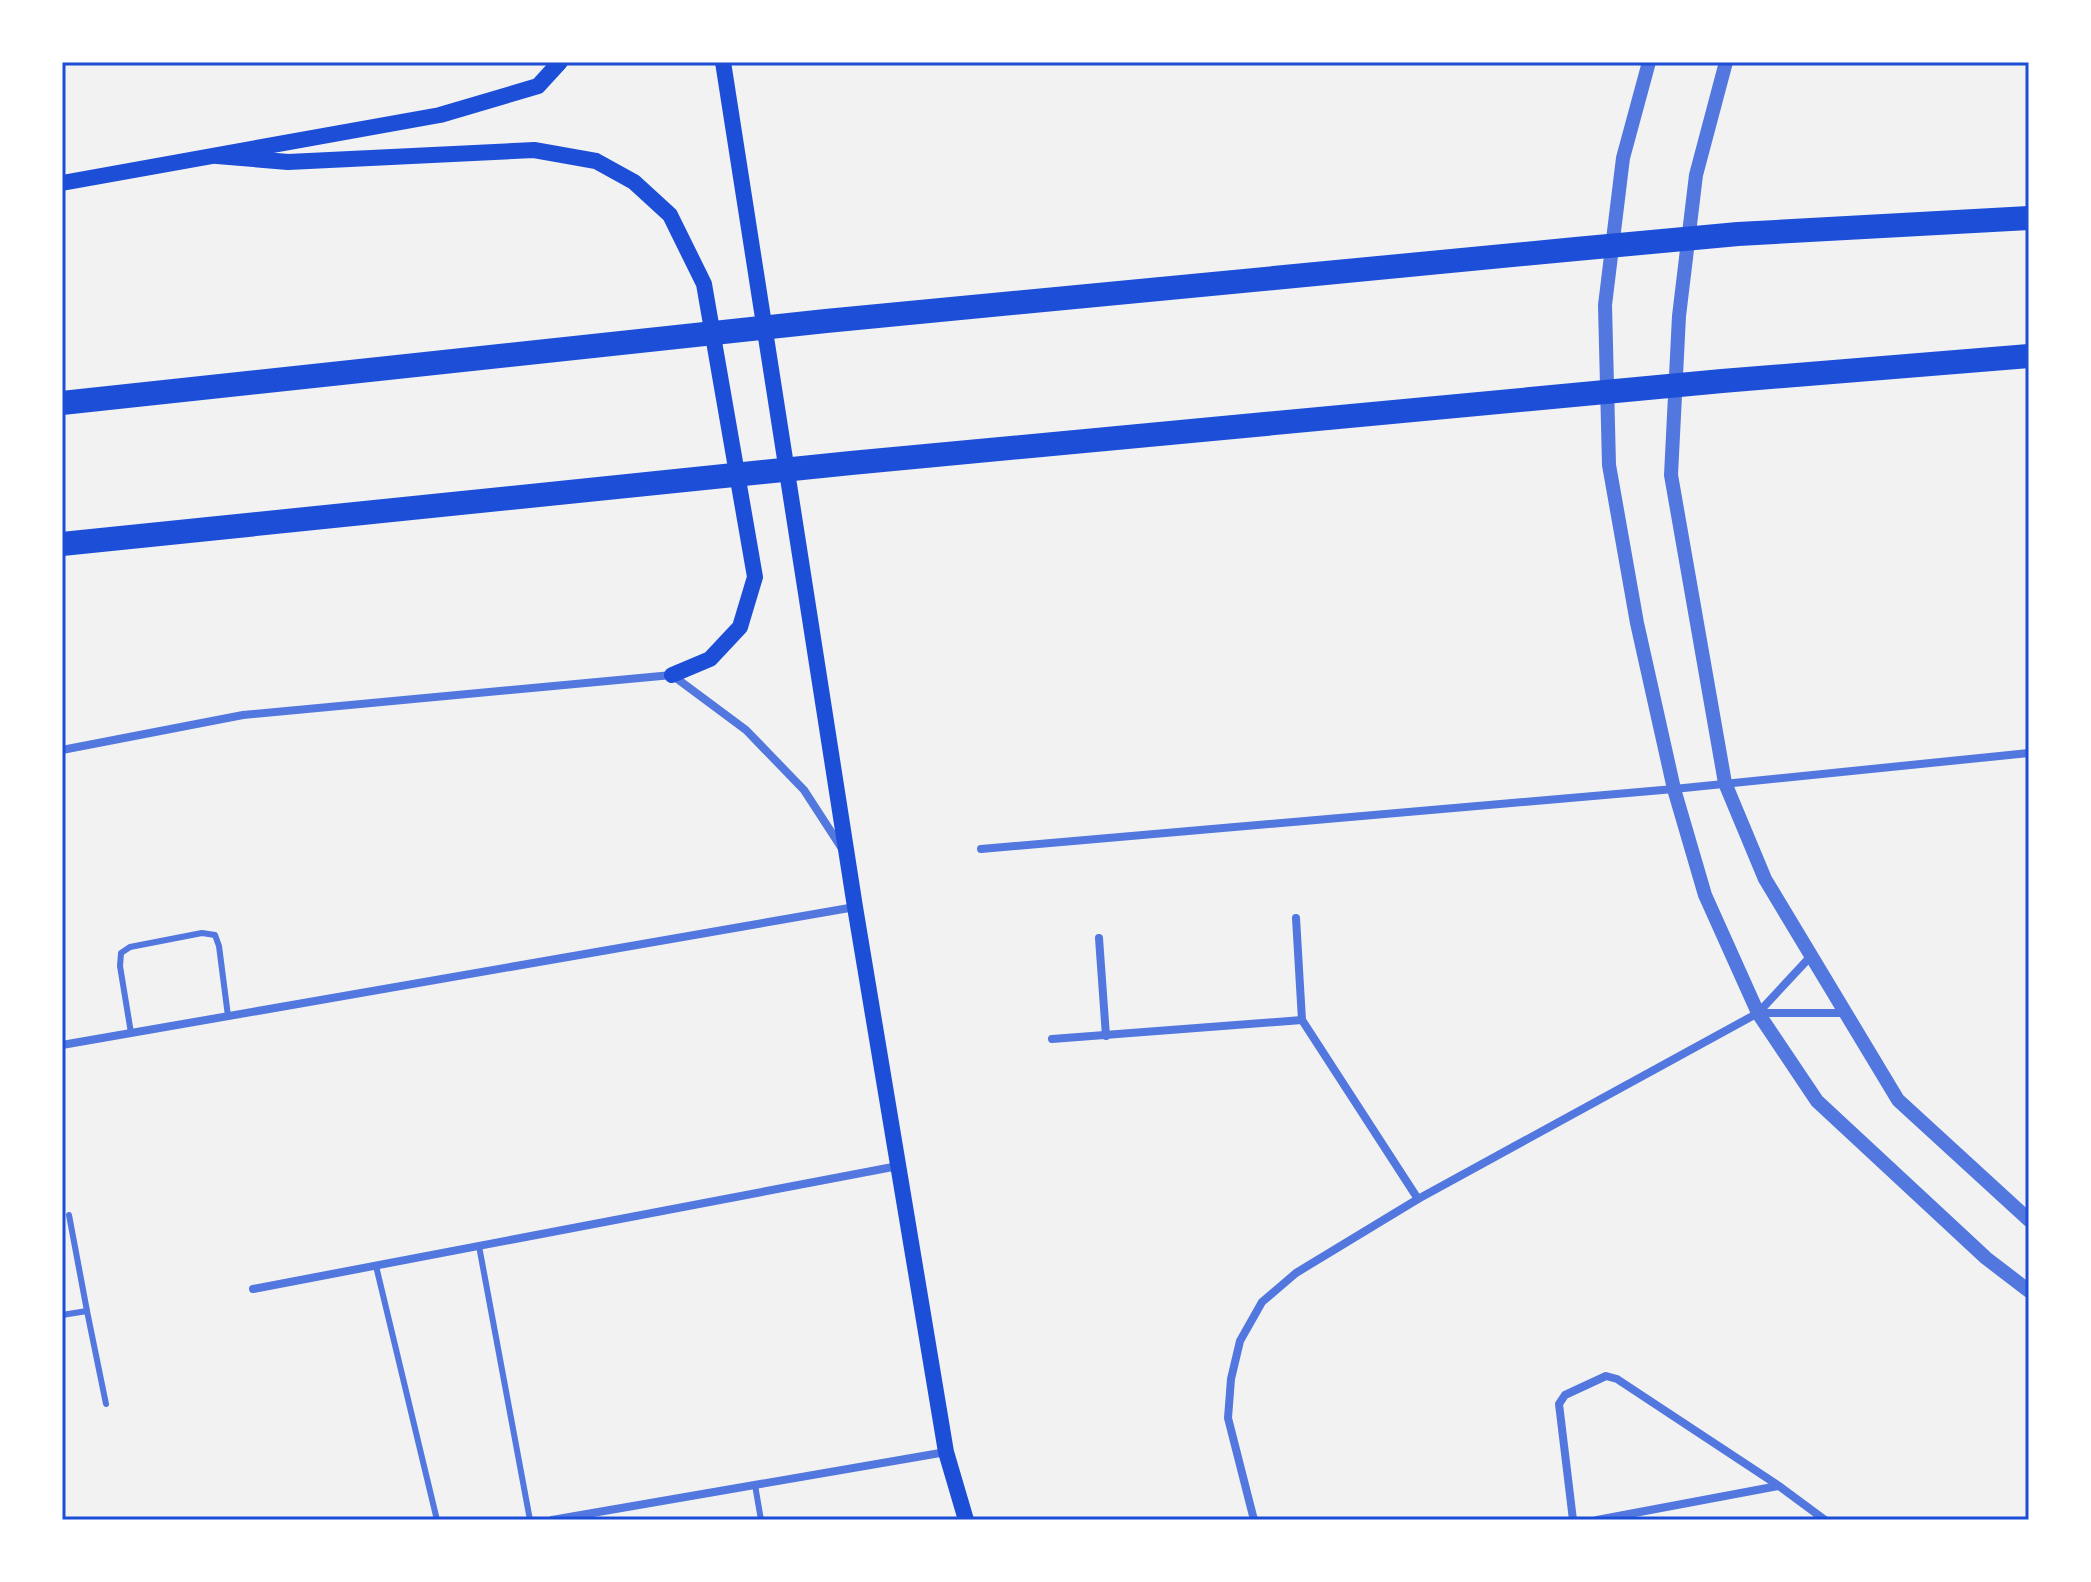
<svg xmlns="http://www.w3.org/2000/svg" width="2091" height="1582" font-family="Signika,sans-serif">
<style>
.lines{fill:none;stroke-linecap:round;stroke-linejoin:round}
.service{stroke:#5277de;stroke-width:6}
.minor{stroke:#5277de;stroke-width:8}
.tertiary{stroke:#5277de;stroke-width:14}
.secondary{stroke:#1d4ed8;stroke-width:16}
.motorway{stroke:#1d4ed8;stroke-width:24}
.neatline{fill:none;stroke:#1d4ed8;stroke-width:3}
</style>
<rect width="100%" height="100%" fill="#f2f2f2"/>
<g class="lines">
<g class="service">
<path d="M131 1033 120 966 121 953 130 947 202 933 215 935 219 946 228 1016"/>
<path d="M69 1215 87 1311"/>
<path d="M479 1246 530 1520"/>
<path d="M376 1266 437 1520"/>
<path d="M62 1315 87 1311 106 1404"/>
<path d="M755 1485 761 1520"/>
</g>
<g class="minor">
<path d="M62 750 243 715 672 675 746 730 804 790 841 847"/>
<path d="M981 849 1674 789 2029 753"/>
<path d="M1296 918 1302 1020 1418 1199"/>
<path d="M1099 938 1106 1036"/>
<path d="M1758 1013H1845"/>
<path d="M1052 1039 1302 1020"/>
<path d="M62 1045 855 907"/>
<path d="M253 1289 898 1166"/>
<path d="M552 1520 946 1452"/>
<path d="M1254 1520 1228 1418 1231 1379 1240 1341 1262 1302 1296 1273 1418 1199 1758 1013 1811 956"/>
<path d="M1573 1520 1559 1404 1565 1395 1606 1376 1617 1379 1779 1486 1825 1520"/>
<path d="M1597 1520 1778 1486"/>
</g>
<g class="tertiary">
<path d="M1649 62 1623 158 1605 305 1609 465 1637 623 1674 789 1705 895 1758 1013 1817 1101 1986 1258 2029 1291"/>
<path d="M1726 62 1696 175 1679 316 1671 475 1725 783 1765 879 1898 1100 2029 1220"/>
</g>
<g class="secondary">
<path d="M723 62 855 907 946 1452 966 1520"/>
<path d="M217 156 288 162 534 150 596 161 634 182 670 215 704 284 755 577 740 627 710 659 672 675"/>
<path d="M62 183 440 115 538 86 560 62"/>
</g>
<g class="motorway">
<path d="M62 403 826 321 1576 249 1738 234 2029 218"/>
<path d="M62 544 851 463 1722 381 2029 356"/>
</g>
</g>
<rect width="2091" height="1582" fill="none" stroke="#ffffff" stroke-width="128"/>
<rect x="64" y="64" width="1963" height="1454" class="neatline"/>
</svg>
